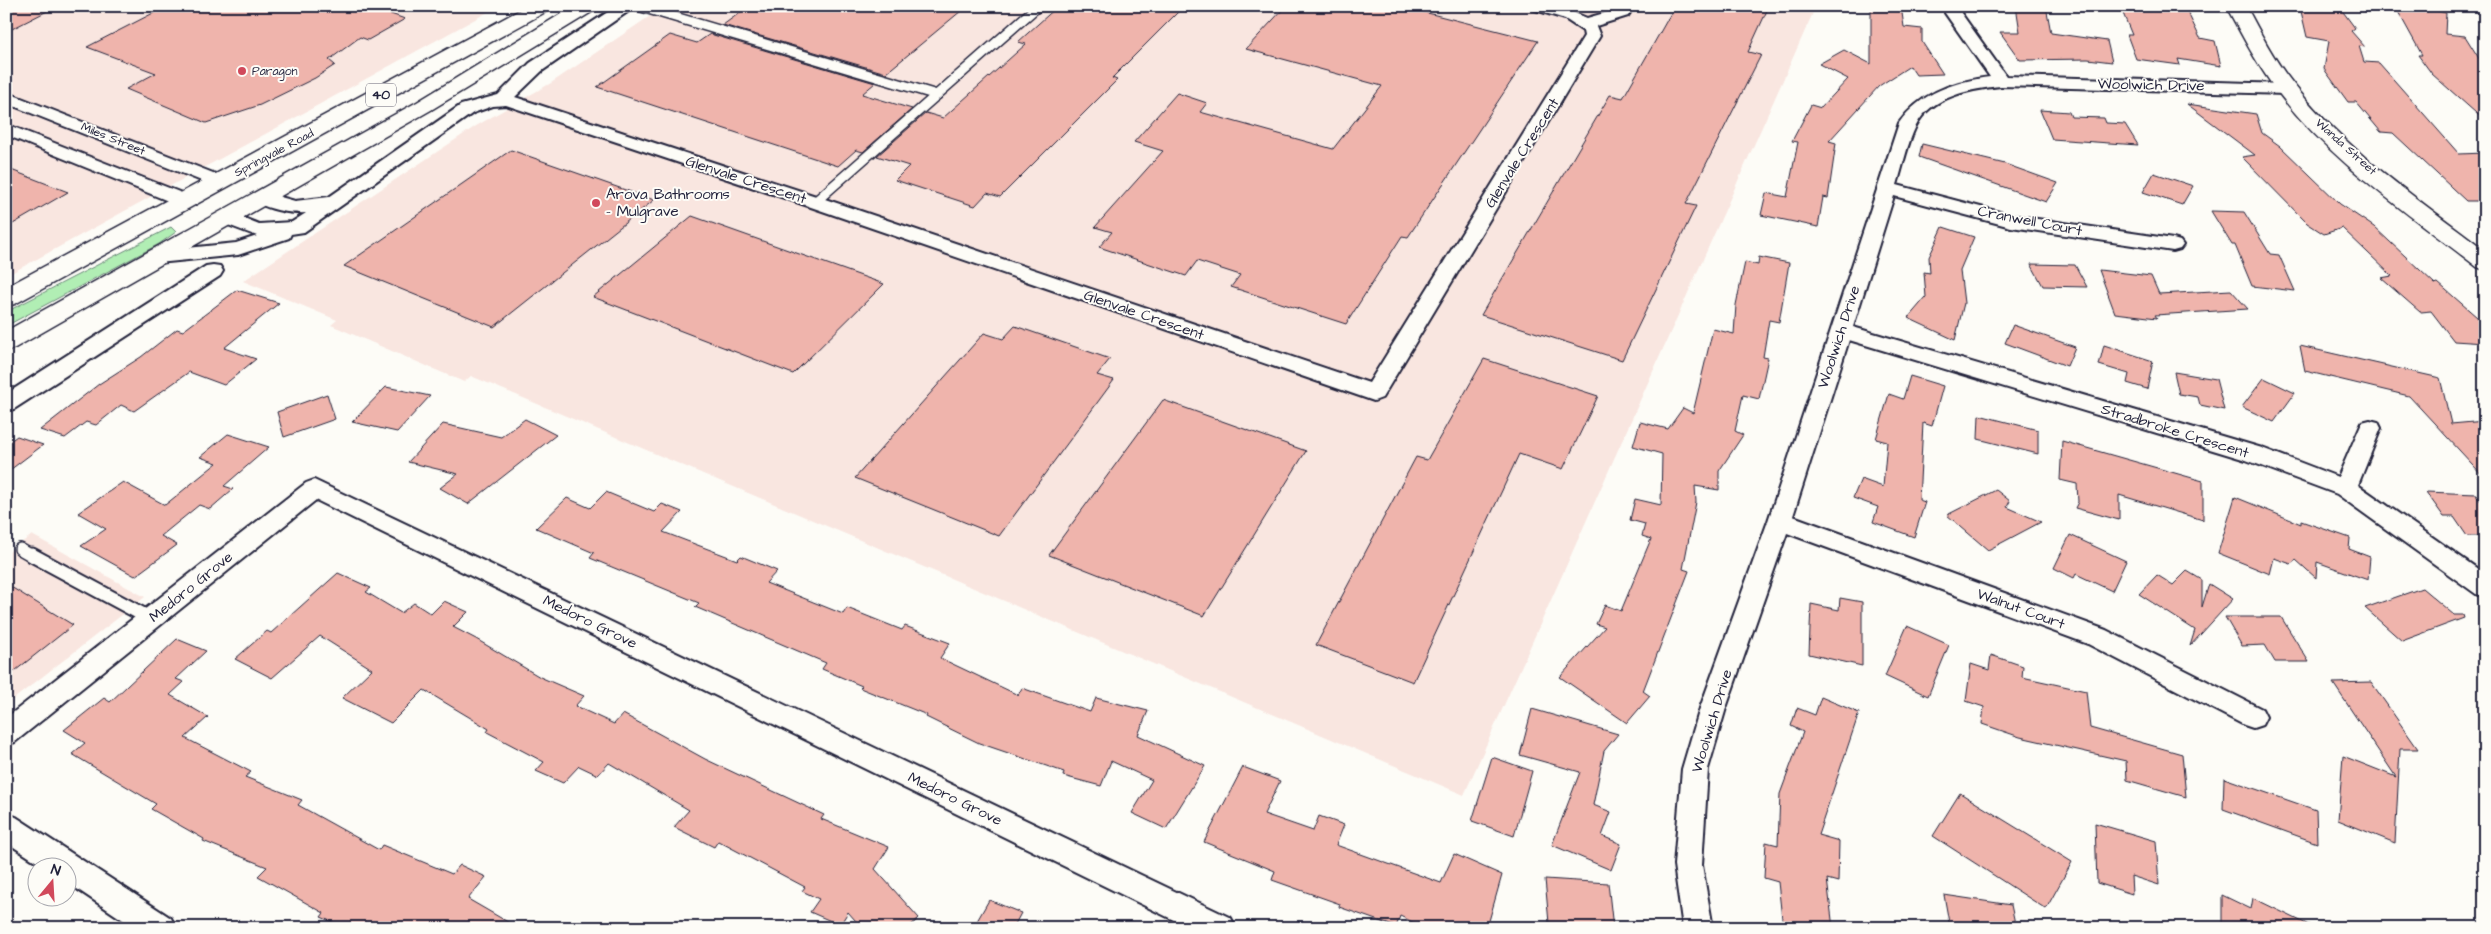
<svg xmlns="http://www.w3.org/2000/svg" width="2491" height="934" font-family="'Architects Daughter',sans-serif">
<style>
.built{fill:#f9e6e0}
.green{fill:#b1eeb4;stroke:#6a8878}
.building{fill:#efb4ac;stroke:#22223b}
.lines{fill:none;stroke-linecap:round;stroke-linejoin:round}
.lane-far2-casing{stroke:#22223b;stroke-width:12}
.lane-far1-casing{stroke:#22223b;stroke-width:14}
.lane-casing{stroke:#22223b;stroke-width:17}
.street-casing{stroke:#22223b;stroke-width:4}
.secondary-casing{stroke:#22223b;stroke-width:3}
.highway-casing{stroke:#22223b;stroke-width:3}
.lane-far2{stroke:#fdfcf7;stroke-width:9}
.lane-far1{stroke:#fdfcf7;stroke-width:11}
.lane{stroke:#fdfcf7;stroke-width:13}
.street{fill:#fdfcf7;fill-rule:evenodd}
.secondary{fill:#fdfcf7;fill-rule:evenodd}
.highway{fill:#fdfcf7;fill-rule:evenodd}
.poi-dot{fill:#d1495b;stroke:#fdfcf7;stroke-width:2}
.labels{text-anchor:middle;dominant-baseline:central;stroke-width:4;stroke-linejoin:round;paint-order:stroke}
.far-poi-label{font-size:12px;fill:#22223b;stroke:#fdfcf7;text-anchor:start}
.far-street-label{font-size:12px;fill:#22223b;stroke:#fdfcf7}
.shield{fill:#fdfcf7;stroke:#646373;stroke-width:1}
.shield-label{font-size:14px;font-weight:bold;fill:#22223b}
.street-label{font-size:15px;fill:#22223b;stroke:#fdfcf7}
.poi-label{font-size:15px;fill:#22223b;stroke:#fdfcf7;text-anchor:start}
</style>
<rect width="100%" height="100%" fill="#fdfcf7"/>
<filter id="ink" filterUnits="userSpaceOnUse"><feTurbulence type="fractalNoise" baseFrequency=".02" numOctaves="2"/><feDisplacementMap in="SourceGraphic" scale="10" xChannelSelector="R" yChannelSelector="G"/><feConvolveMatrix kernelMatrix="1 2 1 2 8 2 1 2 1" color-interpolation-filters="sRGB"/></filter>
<g filter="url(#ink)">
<g class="built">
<path d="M6 6H499L6 276Z"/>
<path d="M665 6H1816L1464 795 471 376 464 382 331 325 337 320 243 281 476 126 551 83Z"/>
<path d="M32 535 145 597 6 705V554Z"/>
</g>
<path class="green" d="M171 227 176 232 159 244 6 326V312Z"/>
<g class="building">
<path d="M6 6H57L6 32Z"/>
<path d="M167 6H368L405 19 368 40 360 37 329 60 335 65 315 78 260 105 206 123 126 89 156 73 87 47Z"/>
<path d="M749 6H967L886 73 723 25Z"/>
<path d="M1058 6H1184L1112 78 1117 80 1000 197 987 193 975 206 895 180 909 166 877 156 926 113 943 118 1026 44 1018 42Z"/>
<path d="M1286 6H1400L1538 41 1408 237 1402 236 1346 324 1231 287 1240 275 1197 261 1186 276 1099 247 1112 232 1095 227 1163 151 1134 142 1177 93 1207 103 1200 112 1333 149 1382 86 1246 49Z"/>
<path d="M1675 6H1769L1748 52 1761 55 1686 204 1696 206 1622 360 1481 315 1610 95 1623 98Z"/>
<path d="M1871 6H1901L1904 27 1922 29V42L1943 74 1916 75 1910 66 1879 86 1829 141 1836 143 1828 198 1823 197 1818 227 1761 215 1766 193 1787 197 1798 142 1792 141 1811 105 1821 108 1848 79 1819 64 1844 50 1871 64Z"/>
<path d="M2016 6H2046L2051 33 2107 41 2112 62 2088 59 2020 60 2000 32H2020Z"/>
<path d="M2120 6 2187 11 2200 38 2215 41 2221 66 2178 59 2180 65 2136 59 2127 35H2132Z"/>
<path d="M2395 6H2417L2446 13 2445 34 2465 36 2485 68V121L2432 74 2418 55H2422Z"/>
<path d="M2300 7 2341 9 2355 28 2351 31 2365 47 2359 46 2364 62 2379 63 2459 154 2485 153V201H2466L2393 133 2381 132 2356 102H2348L2324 69 2329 41 2307 37Z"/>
<path d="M710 34 875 83 862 94 912 109 863 152 856 150 838 166 597 87 670 35 697 43Z"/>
<path d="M2187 104 2256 114 2262 133 2280 146 2340 204 2374 227 2435 284 2438 283 2485 324V343L2454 341 2431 311 2420 312 2381 278 2392 276 2342 228 2324 234 2307 223 2242 157 2255 155Z"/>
<path d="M2040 110 2069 112 2071 117 2104 118 2106 123 2125 124 2138 145 2052 139Z"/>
<path d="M1922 144 2005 164 2058 183 2046 202 1919 157Z"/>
<path d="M511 150 654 200 494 327 344 266Z"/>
<path d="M6 168 68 192 6 228Z"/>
<path d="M2154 173 2193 186 2182 205 2143 192Z"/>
<path d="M2211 211 2244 212 2270 254 2279 255 2295 291 2252 286 2235 245H2232Z"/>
<path d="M692 216 884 284 793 374 593 297Z"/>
<path d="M1943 227 1974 237 1960 270 1964 303 1955 340 1908 318 1926 297 1924 272 1930 273 1929 257Z"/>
<path d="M1759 257 1789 263 1779 322 1769 320 1763 357 1768 358 1759 399 1743 395 1735 431 1743 435 1719 471V490L1695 486 1696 502 1683 569 1689 571 1643 691 1650 696 1627 723 1560 677 1605 627 1596 624 1605 605 1621 611 1651 539 1642 536 1645 524 1630 520 1635 499 1661 505 1662 454 1633 446 1640 422 1668 429 1683 408 1693 413 1713 329 1734 334 1736 305 1745 262 1758 265Z"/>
<path d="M2031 264 2075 265 2087 287 2043 286Z"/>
<path d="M2099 270 2151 276 2159 294 2231 290 2248 309 2155 315 2157 318 2115 313Z"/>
<path d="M237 290 279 303 224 348 256 359 224 385 189 372 134 411 121 405 96 425 86 422 65 438 40 430 99 384 141 357 177 329 183 331Z"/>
<path d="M2013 325 2075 347 2067 366 2005 343Z"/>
<path d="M1015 326 1110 359 1097 375 1114 380 999 536 855 478 984 333 1003 339Z"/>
<path d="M2104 345 2153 361 2147 389 2127 383 2129 374 2099 365Z"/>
<path d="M2300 346 2440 378 2451 424 2485 421V478L2409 396 2305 371Z"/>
<path d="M1484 359 1598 396 1563 469 1519 454 1413 682 1316 645 1416 457 1427 460Z"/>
<path d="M2174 372 2216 379 2224 410 2200 405 2198 397 2179 394Z"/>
<path d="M1910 376 1943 386 1932 426 1923 423 1919 500 1925 502 1914 537 1873 522 1878 507 1853 498 1861 479 1883 487 1887 442 1876 439 1889 394 1903 399Z"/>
<path d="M2264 378 2295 393 2274 422 2242 407Z"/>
<path d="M386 387 430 396 397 432 352 422Z"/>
<path d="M327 394 335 419 284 437 277 412Z"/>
<path d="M1163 400 1306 451 1204 616 1049 555Z"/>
<path d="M1979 415 2038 430V454L1978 439Z"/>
<path d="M525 419 556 435 468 504 440 488 458 474 408 462 443 424 501 437Z"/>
<path d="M228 434 269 447 224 486 233 489 210 509 199 505 161 536 177 545 135 576 81 546 106 529 78 513 123 482 165 505 217 463 200 457Z"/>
<path d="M17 436 43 445 6 473V444Z"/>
<path d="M2062 441 2203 481V520L2119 495V520L2075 508 2078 502 2077 484 2060 480Z"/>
<path d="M1996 490 2010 501 2007 507 2041 522 1988 550 1947 515Z"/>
<path d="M606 492 654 512 662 504 682 512 663 532 737 560 741 556 777 571 766 583 843 614 847 608 902 630 905 626 950 643 940 658 1018 695 1022 688 1090 712 1096 698 1148 711 1138 735 1205 766 1166 829 1132 813 1152 780 1111 761 1101 786 1063 776 1064 772 979 743 926 717 927 715 860 688 862 686 822 669 826 663 695 607 699 603 590 558 594 553 536 528 567 498 590 508Z"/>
<path d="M2426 492 2476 494 2485 507V536H2467L2454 517H2444Z"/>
<path d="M2235 497 2301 524V521L2350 538 2349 549 2370 557 2368 580 2317 562 2316 578 2296 560 2291 564 2274 558 2270 574 2218 553Z"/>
<path d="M2070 535 2126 561 2112 591 2076 574 2074 578 2054 568Z"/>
<path d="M2187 571 2202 580V607L2209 584 2233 599 2190 646 2195 630 2139 594 2157 575 2173 585Z"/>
<path d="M338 573 371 588 366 592 401 613 414 603 431 614 444 601 468 612 453 627 476 639 540 677 584 696 575 706 614 724 623 714 705 759 824 815 821 819 889 847 875 869 919 918 908 928H862L848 912 840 925 810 912 819 899 802 891 805 887 718 841 714 847 674 827 689 810 609 763 598 775 579 766 563 783 536 771 544 762 487 732 489 729 424 690 391 723 342 698 372 669 320 636 272 678 235 659 267 631 271 633Z"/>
<path d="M6 584 73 625 6 678Z"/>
<path d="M2422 588 2454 615H2463L2464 618 2402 641 2365 608Z"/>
<path d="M1840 598 1862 602V666L1809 654 1811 604 1839 610Z"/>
<path d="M2225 617H2281L2309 662H2275L2265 645 2242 646Z"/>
<path d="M1907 626 1949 645 1928 696 1885 676Z"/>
<path d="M177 639 206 651 176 679 184 682 170 695 208 717 185 738 251 772 245 777 302 800 298 805 379 850 382 845 452 874 460 865 486 877 468 899 518 928H346L321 917 324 913 258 876 267 867 203 841 204 839 151 809 156 804 72 754 85 743 64 730 104 698 110 702Z"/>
<path d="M1991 655 2023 666 2022 677 2086 691 2090 728 2182 754 2186 797 2127 780 2126 761 2020 737 1982 724 1984 707 1966 701 1971 664 1989 670Z"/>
<path d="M2371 682 2418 749H2400L2395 843 2338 820 2343 756 2396 777 2333 683Z"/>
<path d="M1821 697 1859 713 1818 835 1839 841 1838 882 1827 879 1833 928H1783L1778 882 1764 878 1766 842 1778 845 1780 794 1803 732 1791 726 1797 708 1815 715Z"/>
<path d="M1532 709 1618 734 1604 751 1593 805 1611 812 1602 836 1621 844 1611 870 1552 845 1580 772 1520 755Z"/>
<path d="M1492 757 1532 771 1514 836 1472 821Z"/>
<path d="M1243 767 1280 781 1264 814 1313 831 1319 816 1344 825 1336 845 1441 883 1454 854 1502 875 1487 928H1425L1400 916 1396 927 1339 907 1340 904 1272 880 1275 871 1204 842Z"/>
<path d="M2224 778 2316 810 2317 843 2223 809Z"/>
<path d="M1960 793 2072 862 2046 909 1933 836Z"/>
<path d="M2095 823 2156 841 2159 885 2131 876 2132 894 2097 883Z"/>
<path d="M1545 879 1608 883 1613 928H1566V924L1549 923Z"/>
<path d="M1944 895 2011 905 2016 928H1950Z"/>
<path d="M2222 895 2251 909 2253 898 2315 928H2222Z"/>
<path d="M989 900 1021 913 1013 928H973Z"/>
</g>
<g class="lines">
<defs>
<g id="lane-far2">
<path d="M638 6 937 95"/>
<path d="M815 202 1038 6"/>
</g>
<path id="lane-far1" d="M20 549 34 557"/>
<path id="lane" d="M32 555 151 619"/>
<g id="street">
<path d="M617 6H636L542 71 515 97 822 198 1369 383 1584 36 1583 31 1565 19 1532 9 1530 6H1558L1587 18 1622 8 1630 13 1628 16 1596 26 1600 36 1382 398 1374 401 808 206 506 105 493 106 473 113 304 232 291 234 289 238 238 255 158 263 151 261 148 257 151 253 158 251 236 243 257 236 220 222 218 218 220 214H234L259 224 292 222 306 213C293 214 260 209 253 198L255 194 262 192 295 201 329 197 461 105 498 95 530 63Z"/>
<path d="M1945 6H1961V13L2006 76 2286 84 2292 85 2294 89 2292 93 2286 94 2001 86C1972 89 1930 96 1916 126 1907 144 1903 166 1897 185L2011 215 2173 239 2180 241 2183 245 2180 249 2173 251 2011 227 1894 196 1853 327 2262 448 2338 477 2362 422 2370 420 2378 422 2381 428 2358 485 2485 574V597L2476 594 2337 494 2246 460 1849 340 1793 516 2106 630 2262 709 2266 717 2262 725 2253 728 2244 725 2088 644 1787 533 1726 708 1708 769 1702 865 1713 928H1683L1674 865 1682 769 1700 708 1768 521 1899 123C1920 93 1955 81 1990 77L1945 13Z"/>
<path d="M6 92 226 178 229 182 226 186H214L6 103Z"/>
<path d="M6 124 192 197 194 201 192 205H178L6 135Z"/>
<path d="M213 265 220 266 223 271 220 276 14 409 6 412V394L206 266Z"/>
<path d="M314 480 1231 918 1236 928H1190L316 500 15 742 6 745V718L306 483Z"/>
<path d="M6 813 16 817 171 918 176 928H135L68 883V866H43L6 842Z"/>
</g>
<path id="secondary" d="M2226 6H2246C2260 32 2273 58 2291 81 2343 149 2417 198 2485 250V270L2477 267C2408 213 2331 162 2277 91 2257 65 2242 35 2226 6Z"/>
<g id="highway">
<path d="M527 6H551L549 10 15 304 6 306V287Z"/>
<path d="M574 6H597L595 10 431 110 15 348 6 351V331L417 102Z"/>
</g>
</defs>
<use href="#lane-far2" class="lane-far2-casing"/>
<use href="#lane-far1" class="lane-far1-casing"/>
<use href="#lane" class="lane-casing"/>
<use href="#street" class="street-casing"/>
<use href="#secondary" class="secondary-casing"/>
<use href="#highway" class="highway-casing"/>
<use href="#lane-far2" class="lane-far2"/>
<use href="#lane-far1" class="lane-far1"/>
<use href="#lane" class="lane"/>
<use href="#street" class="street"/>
<use href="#secondary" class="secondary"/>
<use href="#highway" class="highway"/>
</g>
</g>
<g class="poi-dot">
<circle cx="242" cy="71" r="5"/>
<circle cx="596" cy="203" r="5"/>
</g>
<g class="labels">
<g class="far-poi-label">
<text x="252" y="71">Paragon</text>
</g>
<g class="far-street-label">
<text transform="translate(113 139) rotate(22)">Miles Street</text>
<text transform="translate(2346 147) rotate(42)">Wanda Street</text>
<text transform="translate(274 153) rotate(-28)">Springvale Road</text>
</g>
<rect class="shield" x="366" y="83.5" width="30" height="23" rx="4"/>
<g class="shield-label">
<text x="381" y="95">40</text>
</g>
<g class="street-label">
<text transform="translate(2151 85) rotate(1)">Woolwich Drive</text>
<text transform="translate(1522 153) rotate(-58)">Glenvale Crescent</text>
<text transform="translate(746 180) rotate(18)">Glenvale Crescent</text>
<text transform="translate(2030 221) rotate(11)">Cranwell Court</text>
<text transform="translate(1144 315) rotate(19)">Glenvale Crescent</text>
<text transform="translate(1839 337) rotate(-72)">Woolwich Drive</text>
<text transform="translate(2175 431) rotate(17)">Stradbroke Crescent</text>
<text transform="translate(191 587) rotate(-39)">Medoro Grove</text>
<text transform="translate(2021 609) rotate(20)">Walnut Court</text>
<text transform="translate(590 622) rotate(26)">Medoro Grove</text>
<text transform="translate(1712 721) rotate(-73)">Woolwich Drive</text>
<text transform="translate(955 799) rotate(26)">Medoro Grove</text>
</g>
<g class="poi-label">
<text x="606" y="194">Arova Bathrooms<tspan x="606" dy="17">- Mulgrave</tspan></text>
</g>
</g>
<rect width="2491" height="934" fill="none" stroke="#fdfcf7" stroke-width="25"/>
<rect x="12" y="12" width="2466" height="909" fill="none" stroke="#22223b" stroke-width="2" filter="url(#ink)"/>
<g transform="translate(52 882) rotate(18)"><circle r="24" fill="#fdfcf7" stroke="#a5a5ac"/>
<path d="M0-4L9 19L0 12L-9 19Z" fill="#d1495b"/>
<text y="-8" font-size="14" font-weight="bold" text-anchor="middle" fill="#22223b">N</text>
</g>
</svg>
